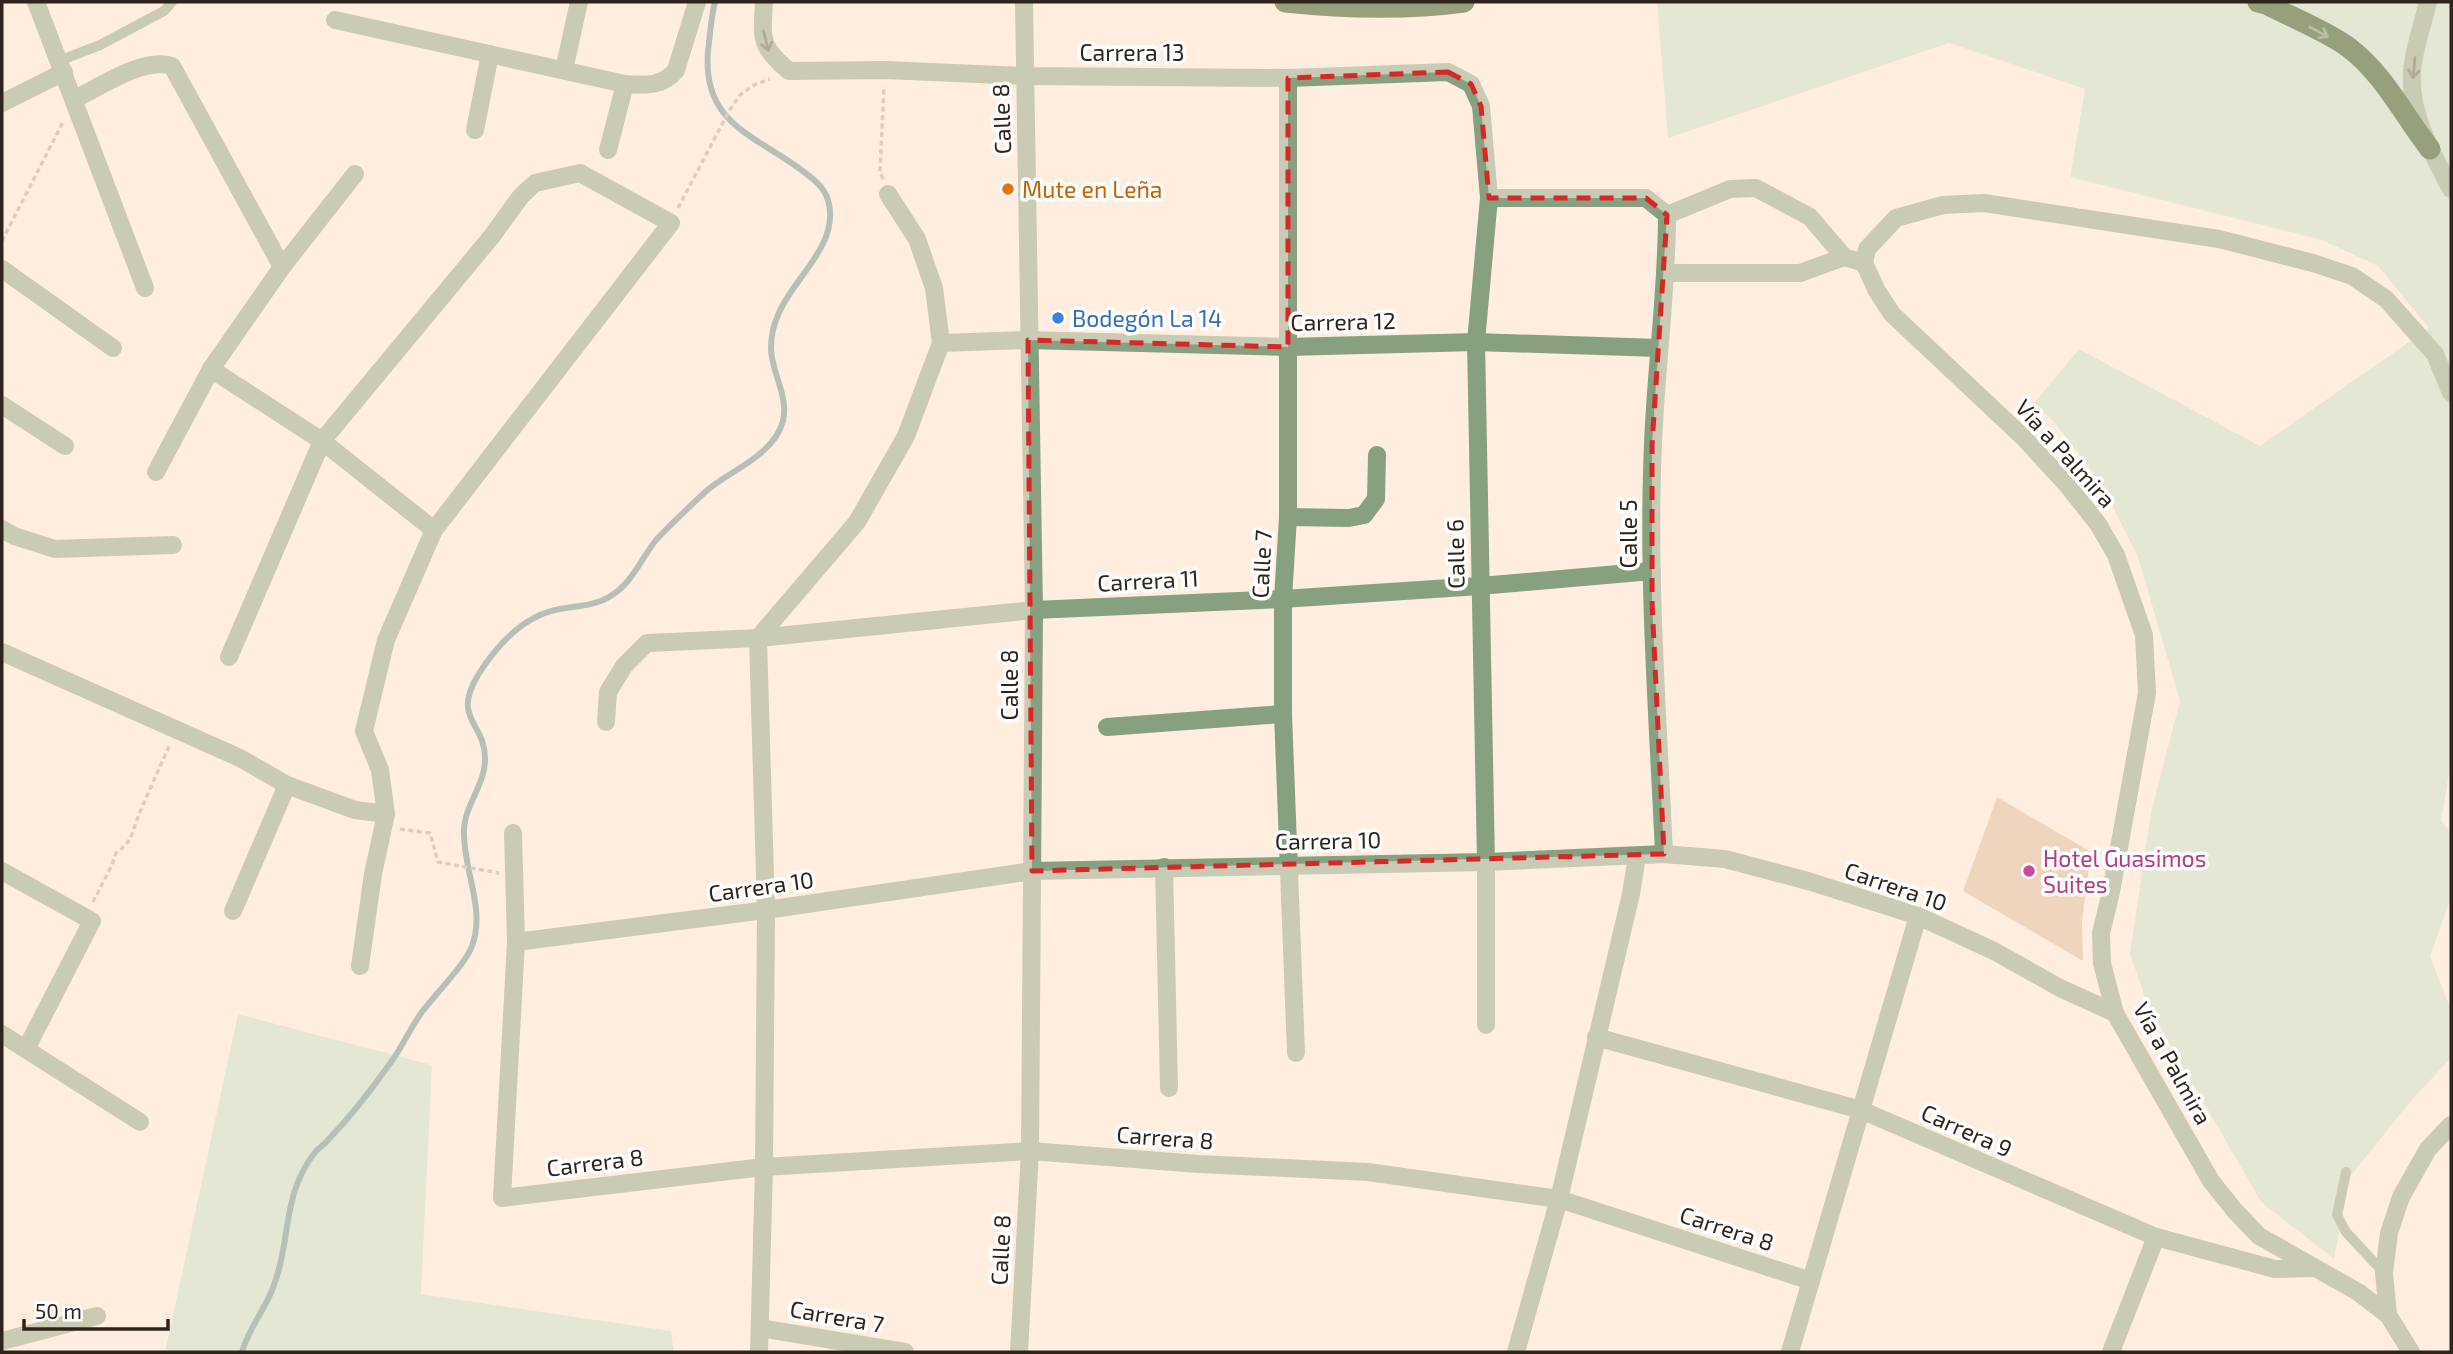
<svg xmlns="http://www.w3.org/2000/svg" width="2453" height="1354" font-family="'Exo 2',sans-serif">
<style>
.green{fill:#c6dec7}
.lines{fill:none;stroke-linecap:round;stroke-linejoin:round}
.stream{stroke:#608885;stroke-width:6}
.building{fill:#ddb795}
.path{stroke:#b3a599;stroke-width:3.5;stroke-dasharray:5 3.5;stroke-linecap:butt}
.service{stroke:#87a07f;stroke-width:10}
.minor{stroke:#87a07f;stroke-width:18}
.tertiary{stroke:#87a07f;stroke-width:18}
.motorway{stroke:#184205;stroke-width:21}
.oneway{stroke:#69845c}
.oneway2{stroke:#525643}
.marked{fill:none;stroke:#d62828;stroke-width:5;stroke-dasharray:14 9;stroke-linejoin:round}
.food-dot{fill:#e8710a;stroke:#fff;stroke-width:2.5}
.shop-dot{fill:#3f7fe0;stroke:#fff;stroke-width:2.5}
.hotel-dot{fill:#d1479c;stroke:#fff;stroke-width:2.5}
.labels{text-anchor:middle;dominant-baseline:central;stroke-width:7;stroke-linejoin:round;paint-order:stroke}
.street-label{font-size:23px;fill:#2e241b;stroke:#fff}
.food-label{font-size:23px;fill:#c56008;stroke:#fff;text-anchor:start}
.shop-label{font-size:23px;fill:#366cbe;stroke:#fff;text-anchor:start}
.hotel-label{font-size:23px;fill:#b23c85;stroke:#fff;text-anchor:start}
</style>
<rect width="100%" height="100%" fill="#ffeee0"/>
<g class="green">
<path d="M1657 2H2451V762L2441 821 2451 832V898L2430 956 2451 1010V1058L2410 1102 2350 1177 2334 1259 2261 1202 2148 1006 2130 954 2151 812 2180 701 2138 557 2101 483 2055 423 2034 403 2079 349 2260 446 2429 328 2378 266 2322 240 2070 177 2085 89 1949 43 1668 138Z"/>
<path d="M238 1014 432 1065 421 1294 671 1331 674 1352H165Z"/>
</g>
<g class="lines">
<path class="stream" d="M242 1352C249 1327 266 1309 274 1285 292 1237 281 1195 316 1151 320 1147 325 1144 328 1140 351 1116 372 1089 391 1062 403 1046 410 1028 422 1012 435 994 465 965 472 946 486 909 463 870 464 831 464 806 485 785 485 760 486 722 451 720 478 675 497 645 524 615 560 609 576 606 594 606 609 597 631 585 641 559 656 540 671 524 688 508 704 493 728 471 774 456 783 421 789 396 771 372 771 348 771 338 774 324 778 315 792 279 838 247 829 204 826 189 816 181 804 172 756 135 702 125 708 51 710 35 711 18 715 2"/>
</g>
<path class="building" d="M1997 797 2091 852 2082 921 2083 961 1963 891Z"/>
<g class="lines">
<g class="path">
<path d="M883 179 880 172 884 86"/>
<path d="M678 208 729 111 740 95 754 85 770 79"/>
<path d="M2 241 63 122"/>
<path d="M400 829 430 833 438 862 499 873"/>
<path d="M93 902 112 865 116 853 126 845 131 837 139 814 170 744"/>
</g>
<g class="service">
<path d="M59 61 100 45 164 11 172 2"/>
<path d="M2346 1172 2337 1215 2346 1232 2384 1273"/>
</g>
<g class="minor">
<path d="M36 2 145 288"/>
<path d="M764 2C762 39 759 46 789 71L885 70 1024 76 1288 78 1448 72 1471 84 1481 106 1489 198 1476 342 1486 862V1025"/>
<path d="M335 20 625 84C645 85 663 87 676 70L697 2"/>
<path d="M564 70 579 2"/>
<path d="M1288 78V517L1283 599V714L1296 1053"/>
<path d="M75 99C102 86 143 57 172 66L282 267"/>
<path d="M2 103 64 72"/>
<path d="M475 130 490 54"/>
<path d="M608 150 625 84"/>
<path d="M1489 198H1646L1667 215"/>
<path d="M1667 215 1730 189 1756 188 1810 217 1844 257 1864 263"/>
<path d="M2 269 113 348"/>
<path d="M1667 273H1800L1844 257"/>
<path d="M941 343 1028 340 1288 347 1476 342 1659 348"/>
<path d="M211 369 322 441 434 530"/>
<path d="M2 405 65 446"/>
<path d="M156 472 211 369 282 267 355 174"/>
<path d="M1288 517 1349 518 1364 515 1376 499 1377 455"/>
<path d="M2 529 14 536 55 549 173 545"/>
<path d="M2 652 240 758 287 785 355 810 386 814"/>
<path d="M229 657 322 441 492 236 521 196 535 183 580 173 671 223 434 530 386 640 364 731 380 770 386 814 373 874 360 966"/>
<path d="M606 722 608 692 624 666 647 643 758 638 1034 610 1283 599 1480 586 1652 571"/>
<path d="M1107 727 1283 714"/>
<path d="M513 833 516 942 502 1198 764 1167 1030 1151 1199 1164 1368 1172 1559 1199 1811 1281"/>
<path d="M1664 854C1658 717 1647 580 1653 444 1656 367 1667 291 1667 215"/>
<path d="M1164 867 1169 1088"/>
<path d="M2 871 92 921 26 1049"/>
<path d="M233 911 287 785"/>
<path d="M516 942 766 910 1032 871 1486 862 1664 854 1725 859 1808 881 1918 916 1994 951 2060 988 2115 1013"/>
<path d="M2 1034 140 1122"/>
<path d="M1596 1037 1861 1110 2156 1237 2275 1269 2315 1268"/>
<path d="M2388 1315 2384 1273 2389 1233 2401 1197 2428 1149 2451 1125"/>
<path d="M760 1328 905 1352"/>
<path d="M2 1341 97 1316"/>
<path d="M759 1352 764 1167 766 910 758 638 857 522 906 436 941 343 934 288 917 239 888 194"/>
<path d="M1019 1352 1030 1151 1034 610 1024 2"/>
<path d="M1516 1352 1559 1199 1631 894 1637 856"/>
<path d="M1790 1352 1918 916"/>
<path d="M2111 1352 2156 1237"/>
</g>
<g class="tertiary">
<path d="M2428 2C2423 24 2414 48 2412 71 2409 114 2432 153 2451 189"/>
<path d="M2411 1352 2388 1315 2358 1292 2259 1236 2235 1211 2211 1181 2115 1013 2102 963 2101 933 2111 892 2147 693 2144 635 2116 555 2098 524 2068 486 2024 438 1892 314 1877 291 1864 263 1867 249 1896 218 1943 205 1984 203 2219 239 2313 263 2352 276 2386 299 2435 354 2451 393"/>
</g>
<g class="motorway">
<path d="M1285 2C1343 8 1405 10 1464 2"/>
<path d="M2258 2 2266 4C2291 17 2326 31 2348 47 2383 73 2403 114 2430 149"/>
</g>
</g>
<defs><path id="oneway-shaft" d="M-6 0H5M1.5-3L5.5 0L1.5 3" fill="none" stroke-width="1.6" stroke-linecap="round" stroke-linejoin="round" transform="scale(1.75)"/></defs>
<use class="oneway" href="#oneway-shaft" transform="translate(2319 32) rotate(28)"/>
<g class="oneway2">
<use href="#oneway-shaft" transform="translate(766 41) rotate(76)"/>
<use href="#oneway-shaft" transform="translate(2414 68) rotate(96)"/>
</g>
<path d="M0 0H2453V1354H0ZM1448 72 1471 84 1481 106 1489 198H1646L1667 215 1652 445V602L1664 854 1032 871 1028 340 1288 347V78Z" fill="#ffeee0" fill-opacity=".55" fill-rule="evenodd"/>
<path class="marked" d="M1448 72 1471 84 1481 106 1489 198H1646L1667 215 1652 445V602L1664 854 1032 871 1028 340 1288 347V78Z"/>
<circle class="food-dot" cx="1008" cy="189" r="7"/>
<circle class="shop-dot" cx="1058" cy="318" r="7"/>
<circle class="hotel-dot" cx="2029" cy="871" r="7"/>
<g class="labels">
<g class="street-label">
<text x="1132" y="52">Carrera 13</text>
<text transform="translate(1001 119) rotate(-92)">Calle 8</text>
<text transform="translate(1343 321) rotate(-1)">Carrera 12</text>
<text transform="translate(2066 453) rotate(48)">Vía a Palmira</text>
<text transform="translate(1628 534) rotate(-90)">Calle 5</text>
<text transform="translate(1455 554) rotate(-91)">Calle 6</text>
<text transform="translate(1261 564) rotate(-87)">Calle 7</text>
<text transform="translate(1148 580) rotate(-3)">Carrera 11</text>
<text transform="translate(1009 685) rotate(-90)">Calle 8</text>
<text transform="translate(1328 840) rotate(-1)">Carrera 10</text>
<text transform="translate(761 886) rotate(-8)">Carrera 10</text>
<text transform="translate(1896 886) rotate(19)">Carrera 10</text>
<text transform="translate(2173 1063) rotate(61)">Vía a Palmira</text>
<text transform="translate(1967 1130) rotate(24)">Carrera 9</text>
<text transform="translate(1165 1137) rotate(4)">Carrera 8</text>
<text transform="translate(595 1162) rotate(-7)">Carrera 8</text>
<text transform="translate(1727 1228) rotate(18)">Carrera 8</text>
<text transform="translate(1000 1250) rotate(-87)">Calle 8</text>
<text transform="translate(837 1316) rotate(10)">Carrera 7</text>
</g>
<g class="food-label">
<text x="1022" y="189">Mute en Leña</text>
</g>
<g class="shop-label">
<text x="1072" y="318">Bodegón La 14</text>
</g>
<g class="hotel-label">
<text x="2043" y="858">Hotel Guasimos<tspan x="2043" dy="26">Suites</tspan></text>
</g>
</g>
<rect width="2453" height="1354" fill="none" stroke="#2e241b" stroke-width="7"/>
<path d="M24 1319v10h144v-10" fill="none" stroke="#2e241b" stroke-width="3.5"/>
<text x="35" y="1319" font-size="21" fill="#2e241b" stroke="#ffffff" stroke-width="5" paint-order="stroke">50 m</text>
</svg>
